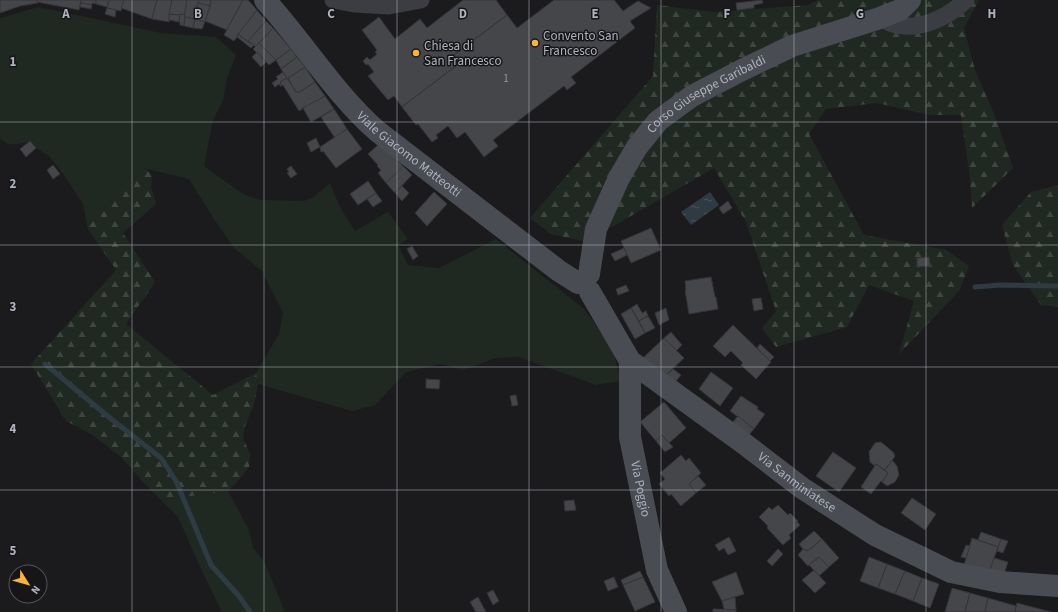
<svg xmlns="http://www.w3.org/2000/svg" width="1058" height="612" font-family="'Source Sans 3',sans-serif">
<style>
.green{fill:#202921}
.forest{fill:url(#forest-firs)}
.water{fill:url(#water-ripples)}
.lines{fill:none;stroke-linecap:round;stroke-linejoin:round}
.stream{stroke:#2f3b43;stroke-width:5}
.building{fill:#45464a;stroke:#353539}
.street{stroke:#3b3d43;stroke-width:17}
.secondary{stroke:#494c53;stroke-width:22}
.grid{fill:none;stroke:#adb2bd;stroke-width:1;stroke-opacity:0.55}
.poi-dot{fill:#fbb435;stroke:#161618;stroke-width:1.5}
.labels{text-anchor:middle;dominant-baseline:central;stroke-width:3;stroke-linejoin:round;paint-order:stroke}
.number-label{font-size:11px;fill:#9397a0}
.poi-label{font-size:13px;fill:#adb2bd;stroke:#161618;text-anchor:start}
.street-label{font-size:13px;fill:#adb2bd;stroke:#161618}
.grid-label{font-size:13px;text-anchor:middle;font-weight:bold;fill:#adb2bd;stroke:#161618;stroke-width:3;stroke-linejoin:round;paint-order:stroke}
</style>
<defs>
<pattern id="forest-firs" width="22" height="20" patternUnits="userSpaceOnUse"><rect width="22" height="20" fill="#202921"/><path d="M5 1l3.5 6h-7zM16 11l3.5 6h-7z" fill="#3e463f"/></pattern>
<pattern id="water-ripples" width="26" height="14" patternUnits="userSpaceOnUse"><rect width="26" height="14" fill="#2f3b43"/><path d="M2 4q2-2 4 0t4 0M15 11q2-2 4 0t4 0" fill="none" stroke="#4a555c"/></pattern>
</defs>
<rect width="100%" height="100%" fill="#1b1b1d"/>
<g class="green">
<path d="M39 7 161 33 216 37 236 55 227 78 223 101 213 120 204 166 240 192 250 197 260 200 304 201 314 197 330 183 340 207 355 231 388 212 408 239 398 245 408 265 439 268 496 239 583 308 612 346 621 381 596 385 519 357 496 358 463 370 440 364 406 372 375 405 352 411 258 384 256 373 279 334 283 313 262 271 234 248 214 219 189 179 143 168 125 181 104 208 92 210 83 204 64 175 49 156 36 148 30 141C18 144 9 148 0 138V18Z"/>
<path d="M228 491 249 530 253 548 264 561 285 612H222L202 571 178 517 161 500Z"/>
</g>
<g class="forest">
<path d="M818 0H979L964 28 975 70 995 116 1013 168 972 208 970 178 961 115H930L877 103 826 109 809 134 864 235 946 250 969 266 959 291 899 354 914 301 869 285 847 327 776 347 762 328 776 311 746 222 714 168 617 224 583 241 551 234 530 218 653 76 657 5 714 12 809 5Z"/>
<path d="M143 168 147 169 152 177 151 187 156 204 123 233 155 282 126 324 213 395 256 373 258 384 254 404 245 426 243 438 250 454 249 467 239 480 228 491 161 500 145 484 120 456 91 434 66 421 31 364 116 270 88 229 83 204 92 210 104 208 125 181Z"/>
<path d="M1058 185V307L1041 305 1013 265 1002 225 1031 192Z"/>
</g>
<path class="water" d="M710 192 719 205 691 225 681 212Z"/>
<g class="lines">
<g class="stream">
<path d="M975 287 1000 285 1058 286"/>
<path d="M45 364 110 418 161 458 176 481 211 565 239 596 250 612"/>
</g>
</g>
<g class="building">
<path d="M0 0H37L38 3 20 6 0 13Z"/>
<path d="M37 0H81L79 10 37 2Z"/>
<path d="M81 0H96V4L92 3V5L81 3Z"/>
<path d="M96 0H109L107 7 96 4Z"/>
<path d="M109 0H124L121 11 107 8Z"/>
<path d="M124 0H157L152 19 121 8Z"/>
<path d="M157 0H172L169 22 152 19Z"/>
<path d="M172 0H187L185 15 180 14V15L169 14Z"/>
<path d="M187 0H199L194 19 184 17Z"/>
<path d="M199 0H211L210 6 198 3Z"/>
<path d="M211 0H243L227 30 205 21 210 6Z"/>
<path d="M243 0H248L257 10 234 41 224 35Z"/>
<path d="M463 0H496L507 15 450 58 456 66 402 107 394 96 388 100 368 76 374 72 368 64 366 65 363 61 367 57 370 60 377 54 375 52 377 50 362 30 379 17 395 39 420 19 427 28Z"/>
<path d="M554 0H614L623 11 638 1 651 8 630 21 635 28 571 77 576 83 567 90 564 86 493 140 498 146 484 157 465 132 457 138 448 126 436 135 438 138 432 142 418 124 416 125 402 107 456 66 450 58 507 15 517 28Z"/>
<path d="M762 0 763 3 754 5V8L737 10 736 3Z"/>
<path d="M81 3 92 5 91 9 80 7Z"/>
<path d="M198 3 210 6 205 22 194 19Z"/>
<path d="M107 8 116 10 115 17 105 14Z"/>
<path d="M257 10 266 21 248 42 238 34Z"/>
<path d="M169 14 180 15 179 22 169 20Z"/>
<path d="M180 14 185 15 184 26 180 25V22H179Z"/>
<path d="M185 17 195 19 193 28 184 26Z"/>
<path d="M195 19 205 22 202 29 193 28Z"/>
<path d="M266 21 273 28 256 47 248 41Z"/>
<path d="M273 28 291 49 276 60 259 43Z"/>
<path d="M238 34 248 42 254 45 251 48 237 37Z"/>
<path d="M259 43 276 60 269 65 253 49Z"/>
<path d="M291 49 297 57 281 69 276 60Z"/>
<path d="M257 52 266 62 261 67 252 57Z"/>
<path d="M297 57 305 67 287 79 281 69Z"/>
<path d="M305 67 315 82 298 93 297 92H296L288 78Z"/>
<path d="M283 72 287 78 280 82 282 86H280L279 84 275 87 272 83 278 79 276 77Z"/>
<path d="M287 78 296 92H297L298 93 315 82 325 96 299 111 283 85 282 86 280 82Z"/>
<path d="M325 96 334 109 311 122 303 108 301 109Z"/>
<path d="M334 109 347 129 335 138 321 117Z"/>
<path d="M347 129 362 149 336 168 323 151 321 152 320 147Z"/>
<path d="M316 138 320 147 311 152 307 143Z"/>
<path d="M30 141 36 148 26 157 20 149Z"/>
<path d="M380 143 403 166 386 183 378 173 381 170 377 166 378 165 368 154Z"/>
<path d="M53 165 60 174 53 179 47 170Z"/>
<path d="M291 166 297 174 291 178 287 173 289 172 287 169Z"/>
<path d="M403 166 412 175 395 193 386 183Z"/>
<path d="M368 181 376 193 358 205 350 194Z"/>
<path d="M402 186 409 193 402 201 395 193Z"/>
<path d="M434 192 447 204 427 226 415 213Z"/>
<path d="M376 193 382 201 373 207 367 199Z"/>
<path d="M728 201 732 208 723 214 719 208Z"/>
<path d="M651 228 661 250 631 263 621 241Z"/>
<path d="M412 246 418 256 413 260 407 249Z"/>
<path d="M624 248 627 255 615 261 611 254Z"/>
<path d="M929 257 930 266 917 267V258Z"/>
<path d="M711 277 715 297H716L718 309 689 314 685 290H686L685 281Z"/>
<path d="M626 285 629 291 618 295 616 289Z"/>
<path d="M761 298 763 309 754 311 752 299Z"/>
<path d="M637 304 642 313 646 311 648 316 639 321 631 308Z"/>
<path d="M631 308 645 333 635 339 621 314Z"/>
<path d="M666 308 669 320 659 325 655 313Z"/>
<path d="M648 316 655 328 645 333 639 321Z"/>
<path d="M733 325 771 362 756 379 741 365 743 363 731 351 725 357 713 346Z"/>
<path d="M671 332 682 345 676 351 664 338Z"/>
<path d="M664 338 684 358 663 378 643 358Z"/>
<path d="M760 344 774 357 770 361 757 348Z"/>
<path d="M673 369 681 375 673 385 663 378Z"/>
<path d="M711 372 733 388 720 406 699 389Z"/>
<path d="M426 379 440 380 439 389 426 388Z"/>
<path d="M516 395 518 405 512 406 510 396Z"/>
<path d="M741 396 758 407 757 409 765 414 754 429 730 411Z"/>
<path d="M664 402 686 428 669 443 662 435 656 441 640 422Z"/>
<path d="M738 416 754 429 748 436 732 423Z"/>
<path d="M662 435 673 447 665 452 656 441Z"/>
<path d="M881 442 893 452 895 456 885 470 876 464 875 466 870 462 869 452 875 443Z"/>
<path d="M833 452 856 468 839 492 816 476Z"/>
<path d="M681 455 686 461 689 458 701 473 689 484 696 493 681 506 671 494 669 496 659 484 665 479 660 473Z"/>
<path d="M892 460 897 466 899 475 895 482 887 486 882 482 888 473 885 470Z"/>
<path d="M876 464 888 473 882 482 881 481 871 494 861 487Z"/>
<path d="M698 476 706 485 696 493 689 484Z"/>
<path d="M912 498 936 514 925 530 901 513Z"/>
<path d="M574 500 576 510 565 511 564 501Z"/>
<path d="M778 505 788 515 790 513 798 521 797 522 800 525 789 535 791 538 783 545 767 528 768 526 759 517 769 507 772 510Z"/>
<path d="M814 531 822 539 808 551 803 549 799 544Z"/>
<path d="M981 532 1001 539 998 547 978 540Z"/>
<path d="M729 537 736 551 728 555 724 548 719 551 715 545Z"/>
<path d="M972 538 998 547 989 573 964 565Z"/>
<path d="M822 539 839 558 829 567 819 557 808 566 798 555 803 549 808 551Z"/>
<path d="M1001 539 1008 541 1003 553 997 551Z"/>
<path d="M966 545 970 546 966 558 961 557Z"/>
<path d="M778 549 783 554 772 566 767 561Z"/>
<path d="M819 557 829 567 819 576 809 565Z"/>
<path d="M869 557 887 564 878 588 860 581Z"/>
<path d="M994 558 1008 562 1004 574 990 570Z"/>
<path d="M887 564 905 571 895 594 878 588Z"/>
<path d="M814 570 826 583 815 593 802 580Z"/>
<path d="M640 571 643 577 623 585 621 580Z"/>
<path d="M905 571 922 578 913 601 895 594Z"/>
<path d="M736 572 744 594 722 601 712 582Z"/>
<path d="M614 577 618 587 608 591 604 581Z"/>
<path d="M643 577 655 602 635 611 623 585Z"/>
<path d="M922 578 939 584 930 608 913 601Z"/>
<path d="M952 588 970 593 965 612H945Z"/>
<path d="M493 590 499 601 493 605 487 593Z"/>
<path d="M970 593 988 598 985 612H965Z"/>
<path d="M478 597 486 612H476L470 602Z"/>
<path d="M735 597 736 610 724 609 722 601Z"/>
<path d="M988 598 1016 606 1015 612H985Z"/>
<path d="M1017 603 1051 612H1015Z"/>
<path d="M713 609 736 610V612H713Z"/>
</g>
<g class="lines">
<g class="street">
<path d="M333 0 354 4 389 6 421 0"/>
<path d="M880 18C884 20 888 22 892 24 918 32 947 18 966 0"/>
</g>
<g class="secondary">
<path id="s1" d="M265 0C304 43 334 93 377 131L559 271 578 283"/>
<path id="s2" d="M589 274 596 229 619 178 637 147 658 121 692 96 742 70 792 46 880 18 900 10 910 0"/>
<path id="s3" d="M590 292 630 361 742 442 802 488 875 535 951 572 1000 582 1058 586"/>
<path id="s4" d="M630 361V437L657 570 676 612"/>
</g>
</g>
<path class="grid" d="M132 0V612M264 0V612M397 0V612M529 0V612M661 0V612M794 0V612M926 0V612M0 122H1058M0 245H1058M0 367H1058M0 490H1058"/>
<g class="poi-dot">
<circle cx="535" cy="43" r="4"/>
<circle cx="416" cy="53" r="4"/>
</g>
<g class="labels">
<g class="number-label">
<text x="506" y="78">1</text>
</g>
<g class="poi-label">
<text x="543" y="36">Convento San<tspan x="543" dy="15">Francesco</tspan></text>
<text x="424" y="46">Chiesa di<tspan x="424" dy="15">San Francesco</tspan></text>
</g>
<g class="street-label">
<text stroke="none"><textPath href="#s2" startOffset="226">Corso Giuseppe Garibaldi</textPath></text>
<text stroke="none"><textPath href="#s1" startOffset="212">Viale Giacomo Matteotti</textPath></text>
<text stroke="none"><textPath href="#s3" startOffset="286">Via Sanminiatese</textPath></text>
<text stroke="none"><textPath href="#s4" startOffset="129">Via Poggio</textPath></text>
</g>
</g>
<g class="grid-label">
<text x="66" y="18">A</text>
<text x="198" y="18">B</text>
<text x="331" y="18">C</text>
<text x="463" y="18">D</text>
<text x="595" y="18">E</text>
<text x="727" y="18">F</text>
<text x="860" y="18">G</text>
<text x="992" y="18">H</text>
<text x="13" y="66">1</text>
<text x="13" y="188">2</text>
<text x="13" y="311">3</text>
<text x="13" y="433">4</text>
<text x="13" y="555">5</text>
</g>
<g transform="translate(28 584) rotate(127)"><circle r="19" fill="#161618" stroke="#52545a"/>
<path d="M0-3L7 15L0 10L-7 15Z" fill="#fbb435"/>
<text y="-6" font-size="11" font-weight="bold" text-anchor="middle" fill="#adb2bd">N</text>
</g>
</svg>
